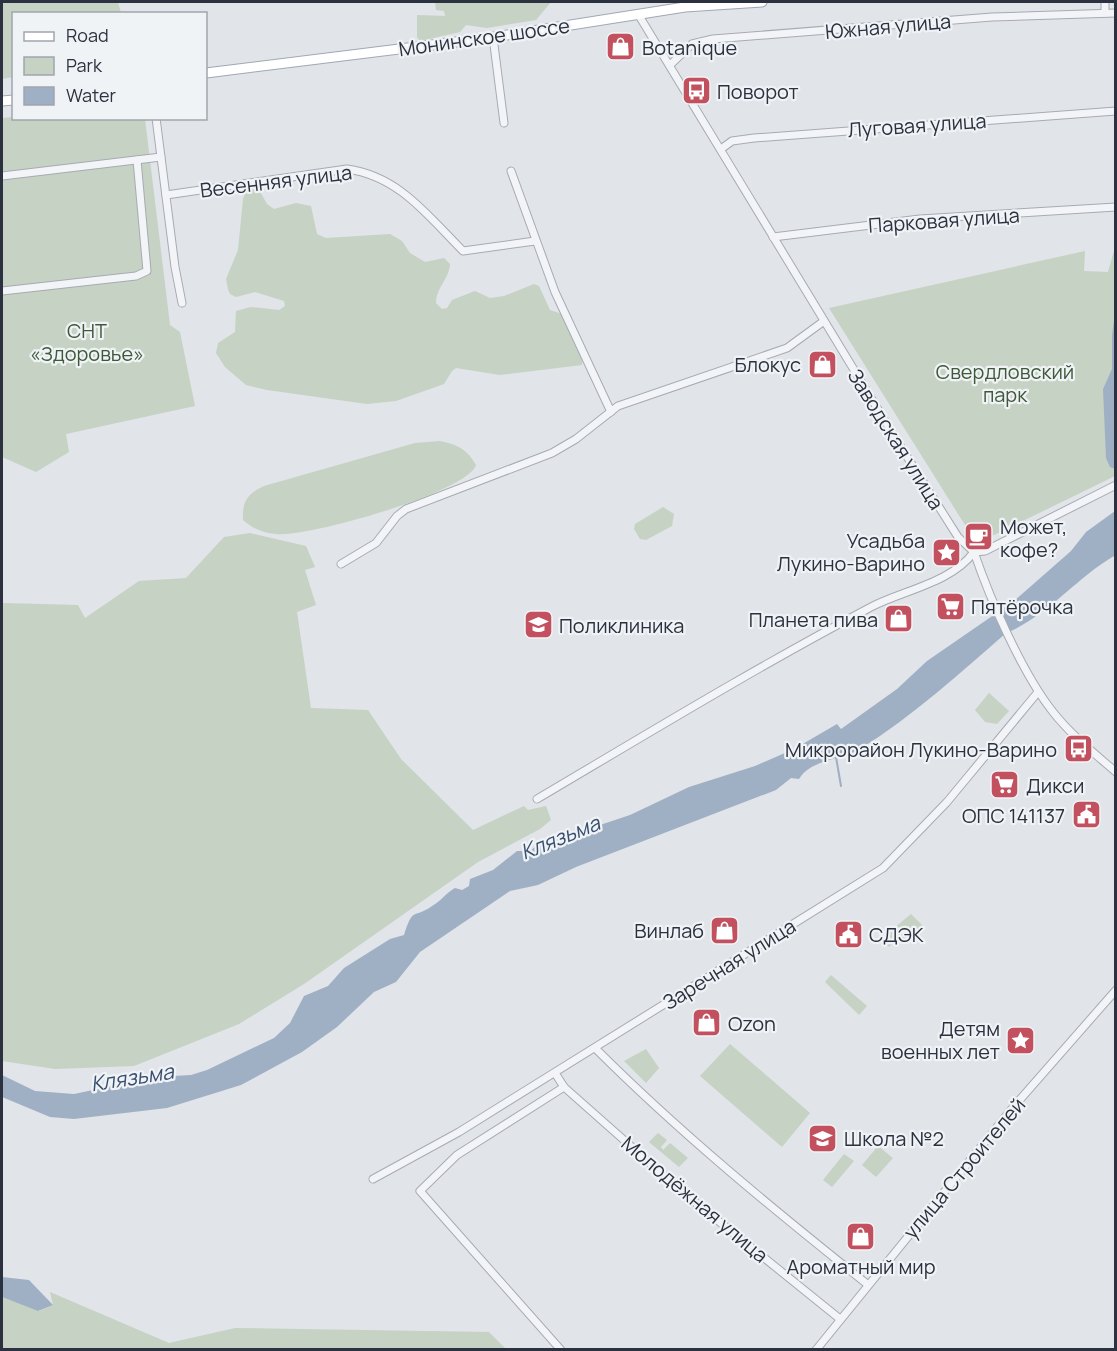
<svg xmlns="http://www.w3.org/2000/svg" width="1117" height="1351" font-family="Manrope,sans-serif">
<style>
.green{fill:#c6d2c3}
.water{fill:#9fb0c5}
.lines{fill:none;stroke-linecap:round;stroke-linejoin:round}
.stream{stroke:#9fb0c5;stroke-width:2}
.minor-casing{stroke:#a7abb2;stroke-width:9}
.major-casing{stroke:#a1a8b3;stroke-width:11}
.minor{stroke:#f3f4f7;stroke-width:7}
.major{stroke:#fff;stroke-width:9}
.labels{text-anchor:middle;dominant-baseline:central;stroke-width:4.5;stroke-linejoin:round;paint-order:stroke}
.street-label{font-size:20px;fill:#2b313f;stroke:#f0f3f6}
.poi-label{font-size:20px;fill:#2b313f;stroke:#f0f3f6;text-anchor:start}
.park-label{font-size:20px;fill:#3e5939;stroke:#f0f3f6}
.water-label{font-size:21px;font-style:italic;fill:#384f6f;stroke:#f0f3f6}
</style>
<rect width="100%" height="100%" fill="#e1e4e8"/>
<g class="green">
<path d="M2 2H118L121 13 14 14 13 77 2 79Z"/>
<path d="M435 2H551L536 20 487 28 466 25 460 32 420 41 417 37V15L445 16 444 11 436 10Z"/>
<path d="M13 117 145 119 170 325 180 332 195 406 66 434 69 452 36 472 2 457V118Z"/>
<path d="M258 188 267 204 274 209 296 203 311 206 317 234 326 238 390 234 402 241 410 253 425 262 444 258 450 264C449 279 436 288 436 303L442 309 447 308 452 300 475 291 490 298 504 296 534 284 539 286 550 310 562 314 582 354V365L500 375 456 368 452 371 444 384 396 401 367 404 267 390 246 385 225 367 216 353 218 343 235 332 236 311 251 307 279 310 285 306 284 301 255 292 236 297 230 294 228 289 226 279 238 250 243 199 246 191Z"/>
<path d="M1115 247V476L988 538 970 533 829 308 1085 251 1084 271 1108 272Z"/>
<path d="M440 441C458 445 467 449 476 465 468 492 306 538 276 534 263 533 252 528 243 520 242 502 247 494 264 486L415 443Z"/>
<path d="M663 507 674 514 672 526 646 540 640 539 634 529 635 524Z"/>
<path d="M250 533 306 546 315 567 305 570 316 605 297 612 311 708 368 710 401 759 473 830 524 806 528 810 546 806 551 820 540 829 478 862 304 984 239 1024 134 1066 55 1069 2 1061V603L78 605 85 618 139 581 186 578 224 537Z"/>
<path d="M989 693 1009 711 997 724 985 722 975 710Z"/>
<path d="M911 914 923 926 906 942 899 937 889 947 881 939Z"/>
<path d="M831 975 867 1006 859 1015 825 982Z"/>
<path d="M730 1044 810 1113 782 1147 700 1076Z"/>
<path d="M646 1049 659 1068 646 1083 624 1061Z"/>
<path d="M658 1133 667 1140 661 1147 663 1150 670 1143 688 1158 679 1167 649 1142Z"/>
<path d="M878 1146 893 1158 876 1177 862 1165Z"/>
<path d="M844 1154 854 1161 832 1187 823 1180Z"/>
<path d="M50 1292 169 1343 235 1328 489 1332 506 1349H2V1297L39 1311 53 1305Z"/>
</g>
<g class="water">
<path d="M1115 313 1116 469H1115L1110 467 1106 458 1103 389 1112 369V335Z"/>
<path d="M1115 511 1114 556C1076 578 1048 616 1006 633 959 674 913 716 860 749 842 760 811 759 799 779L791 778 776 790 576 867 538 885 510 891 420 952 396 982 374 992 337 1027 302 1052 241 1085 167 1108 74 1119 50 1117 2 1097V1075L35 1091 74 1094 155 1077 191 1075 207 1070 274 1038 290 1023 304 996 328 986 344 968 390 939 404 935C413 906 414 919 432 906 441 901 446 893 455 888L462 890 469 886 470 879 493 870 517 851H531C538 842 550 838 561 840L567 836 630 815 689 787 755 766 794 749 837 724 841 729 897 689 927 661 1014 601 1071 551 1086 532Z"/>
<path d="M2 1277 29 1280 53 1305 38 1311 2 1297Z"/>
</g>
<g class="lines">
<path class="stream" d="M836 757 841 786"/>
<defs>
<g id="minor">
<path d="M1105 2V13"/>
<path d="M638 14 899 444 958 537 974 552"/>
<path d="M493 37 504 123"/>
<path d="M670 65 692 44 713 39 992 17 1116 13"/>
<path d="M156 118 175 267 182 303"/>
<path d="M721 149 732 141 754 138 1116 111"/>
<path d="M511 171 555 292 611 412"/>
<path d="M2 176 161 157"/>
<path d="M166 195 347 169C399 176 428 216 463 251L535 241"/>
<path d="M773 237 920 219 1116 207"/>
<path d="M2 291 136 276 147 271 137 160"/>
<path d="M974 552C990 599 1022 673 1053 712 1071 735 1094 753 1116 772"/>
<path d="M974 552 985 551 1116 485"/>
<path d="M341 564 376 543 397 516 406 509 552 453 576 439 618 406 787 348 824 321"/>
<path d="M537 799C647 734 757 667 871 607 904 590 951 583 974 552"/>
<path d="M595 1048C680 1133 773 1209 867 1284"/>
<path d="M555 1073 564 1087 685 1194 840 1319"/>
<path d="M373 1179 459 1132 883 868 947 802 1038 692"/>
<path d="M561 1350 420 1191 457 1155 564 1087"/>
<path d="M816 1350 1010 1111 1116 990"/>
</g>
<g id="major">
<path d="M206 73 488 38 685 7 762 2"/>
<path d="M2 101 14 100"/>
</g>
</defs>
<use href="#minor" class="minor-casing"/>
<use href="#major" class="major-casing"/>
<use href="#minor" class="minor"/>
<use href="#major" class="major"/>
</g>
<defs>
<symbol id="shop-square" viewBox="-11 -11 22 22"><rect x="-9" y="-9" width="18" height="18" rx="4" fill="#c3505e" stroke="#f0f3f6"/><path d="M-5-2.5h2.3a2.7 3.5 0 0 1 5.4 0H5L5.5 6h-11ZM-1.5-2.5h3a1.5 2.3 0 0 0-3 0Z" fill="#fff"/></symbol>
<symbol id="bus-square" viewBox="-11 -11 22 22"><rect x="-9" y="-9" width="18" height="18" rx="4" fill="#c3505e" stroke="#f0f3f6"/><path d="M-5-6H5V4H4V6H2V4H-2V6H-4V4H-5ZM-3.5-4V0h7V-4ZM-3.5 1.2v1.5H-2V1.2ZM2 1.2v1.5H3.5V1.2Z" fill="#fff"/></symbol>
<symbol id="cafe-square" viewBox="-11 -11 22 22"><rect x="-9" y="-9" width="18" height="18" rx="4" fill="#c3505e" stroke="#f0f3f6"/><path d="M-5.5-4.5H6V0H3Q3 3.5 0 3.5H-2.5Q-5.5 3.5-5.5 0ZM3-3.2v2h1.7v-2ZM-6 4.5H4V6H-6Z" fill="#fff"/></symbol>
<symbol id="sight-square" viewBox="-11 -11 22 22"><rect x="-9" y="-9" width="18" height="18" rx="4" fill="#c3505e" stroke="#f0f3f6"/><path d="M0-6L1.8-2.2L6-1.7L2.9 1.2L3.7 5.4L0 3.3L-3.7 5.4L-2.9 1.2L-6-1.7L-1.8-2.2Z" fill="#fff"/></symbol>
<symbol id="supermarket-square" viewBox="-11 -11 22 22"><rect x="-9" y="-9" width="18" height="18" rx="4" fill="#c3505e" stroke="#f0f3f6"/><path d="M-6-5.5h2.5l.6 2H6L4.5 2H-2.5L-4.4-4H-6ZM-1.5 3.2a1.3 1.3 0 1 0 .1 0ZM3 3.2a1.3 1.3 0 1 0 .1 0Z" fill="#fff"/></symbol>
<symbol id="school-square" viewBox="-11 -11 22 22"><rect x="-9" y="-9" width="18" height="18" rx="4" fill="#c3505e" stroke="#f0f3f6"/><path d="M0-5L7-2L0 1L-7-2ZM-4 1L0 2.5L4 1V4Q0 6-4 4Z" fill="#fff"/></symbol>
<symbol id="civic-square" viewBox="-11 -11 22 22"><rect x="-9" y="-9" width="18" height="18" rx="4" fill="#c3505e" stroke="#f0f3f6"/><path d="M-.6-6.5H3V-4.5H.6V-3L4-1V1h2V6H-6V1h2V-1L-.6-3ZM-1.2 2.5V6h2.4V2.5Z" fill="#fff"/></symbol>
</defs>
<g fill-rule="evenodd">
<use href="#shop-square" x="604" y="30" width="33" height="33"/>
<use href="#bus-square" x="680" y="74" width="33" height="33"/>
<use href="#shop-square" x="806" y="348" width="33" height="33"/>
<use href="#cafe-square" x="962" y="520" width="33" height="33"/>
<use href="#sight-square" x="930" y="536" width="33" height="33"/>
<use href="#supermarket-square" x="934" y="590" width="33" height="33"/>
<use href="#shop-square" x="882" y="602" width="33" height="33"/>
<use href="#school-square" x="522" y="608" width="33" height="33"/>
<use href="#bus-square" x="1062" y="732" width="33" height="33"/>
<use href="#supermarket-square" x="988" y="768" width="33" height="33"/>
<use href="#civic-square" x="1070" y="798" width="33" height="33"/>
<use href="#shop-square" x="708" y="914" width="33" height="33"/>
<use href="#civic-square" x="832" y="918" width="33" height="33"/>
<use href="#shop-square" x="690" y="1006" width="33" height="33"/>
<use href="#sight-square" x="1004" y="1024" width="33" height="33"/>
<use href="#school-square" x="806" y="1122" width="33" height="33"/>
<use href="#shop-square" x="844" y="1220" width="33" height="33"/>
</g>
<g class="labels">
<g class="street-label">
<text transform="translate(888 26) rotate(-5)">Южная улица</text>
<text transform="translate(484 37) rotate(-8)">Монинское шоссе</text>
<text transform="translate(917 125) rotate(-4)">Луговая улица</text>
<text transform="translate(276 181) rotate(-7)">Весенняя улица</text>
<text transform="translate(944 220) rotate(-4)">Парковая улица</text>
<text transform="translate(896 439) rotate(58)">Заводская улица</text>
<text transform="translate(729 964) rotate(-32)">Заречная улица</text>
<text transform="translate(964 1168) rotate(-50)">улица Строителей</text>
<text transform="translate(695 1199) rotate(40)">Молодёжная улица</text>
</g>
<g class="poi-label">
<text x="642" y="47">Botanique</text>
<text x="717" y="91">Поворот</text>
<text x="801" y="364" text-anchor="end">Блокус</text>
<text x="1000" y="526">Может,<tspan x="1000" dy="23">кофе?</tspan></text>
<text x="925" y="540" text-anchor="end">Усадьба<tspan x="925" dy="23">Лукино-Варино</tspan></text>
<text x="971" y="606">Пятёрочка</text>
<text x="878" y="619" text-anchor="end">Планета пива</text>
<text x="559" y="625">Поликлиника</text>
<text x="1057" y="749" text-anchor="end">Микрорайон Лукино-Варино</text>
<text x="1026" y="785">Дикси</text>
<text x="1065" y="815" text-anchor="end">ОПС 141137</text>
<text x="704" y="930" text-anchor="end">Винлаб</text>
<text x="869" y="934">СДЭК</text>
<text x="728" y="1023">Ozon</text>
<text x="1000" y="1028" text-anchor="end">Детям<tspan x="1000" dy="23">военных лет</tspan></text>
<text x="844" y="1138">Школа №2</text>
<text x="861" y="1266" text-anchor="middle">Ароматный мир</text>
</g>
<g class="park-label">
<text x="87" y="330">СНТ<tspan x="87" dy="23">«Здоровье»</tspan></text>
<text x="1005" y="371">Свердловский<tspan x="1005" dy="23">парк</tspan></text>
</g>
<g class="water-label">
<text transform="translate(560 837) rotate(-22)">Клязьма</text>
<text transform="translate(132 1077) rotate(-9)">Клязьма</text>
</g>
</g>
<rect width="1117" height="1351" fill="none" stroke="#2b313f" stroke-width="6"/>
<rect x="12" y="12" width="195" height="108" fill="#f0f3f6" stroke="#a1a5ad" stroke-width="1.5"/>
<rect x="24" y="32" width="30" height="9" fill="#ffffff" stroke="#a1a5ad" stroke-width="1.5"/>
<text x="66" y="42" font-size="18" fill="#2b313f">Road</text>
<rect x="24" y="57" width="30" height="18" fill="#c6d2c3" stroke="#a1a5ad" stroke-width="1.5"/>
<text x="66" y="72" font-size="18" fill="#2b313f">Park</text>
<rect x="24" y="87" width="30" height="18" fill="#9fb0c5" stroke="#a1a5ad" stroke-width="1.5"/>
<text x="66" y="102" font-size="18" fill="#2b313f">Water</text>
</svg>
